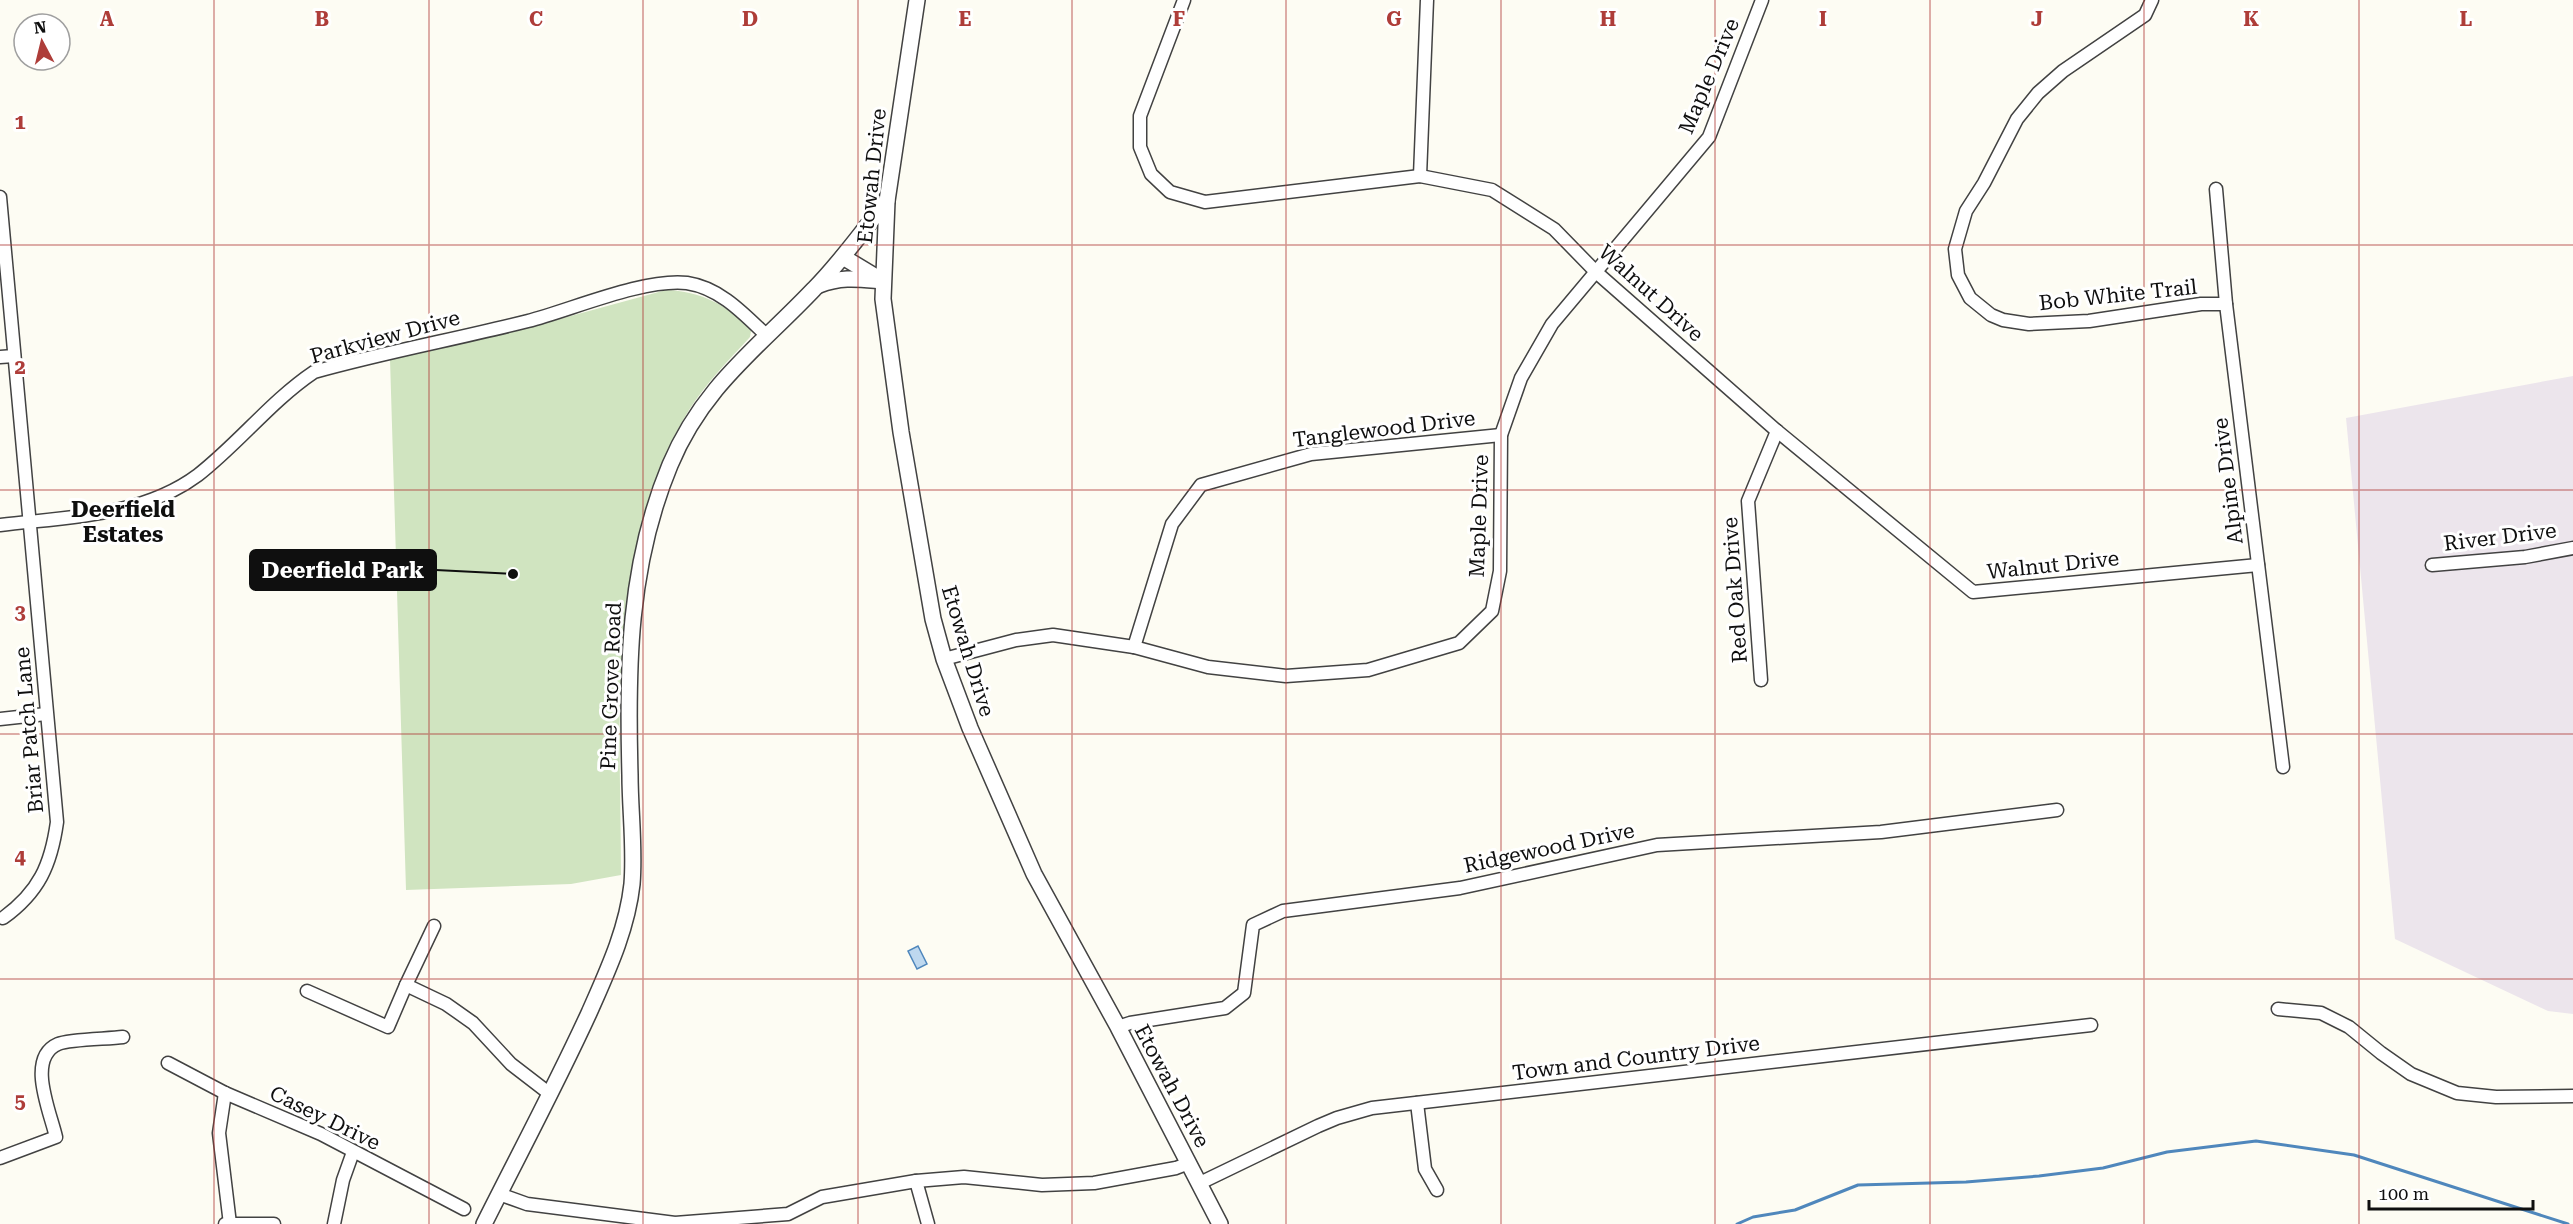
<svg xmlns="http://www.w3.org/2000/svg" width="2573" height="1224" font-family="'Roboto Serif',serif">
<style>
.industrial{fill:#ece5ec}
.green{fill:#d0e4c0}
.water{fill:#bed8ef;stroke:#4f87bc;stroke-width:1.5}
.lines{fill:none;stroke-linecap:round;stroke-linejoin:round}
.stream{stroke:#4f87bc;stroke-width:3}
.minor-casing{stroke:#424242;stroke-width:15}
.tertiary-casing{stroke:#424242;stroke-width:18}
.minor{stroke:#fff;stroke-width:12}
.tertiary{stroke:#fff;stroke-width:15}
.grid{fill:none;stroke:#ae3d39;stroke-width:1.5;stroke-opacity:0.55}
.labels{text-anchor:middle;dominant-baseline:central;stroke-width:6;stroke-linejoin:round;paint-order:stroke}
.street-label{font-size:21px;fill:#0f0f0f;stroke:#fff}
.neighbourhood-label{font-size:22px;font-weight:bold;fill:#0f0f0f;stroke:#fff}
.grid-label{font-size:20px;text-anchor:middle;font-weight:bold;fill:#ae3d39;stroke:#fff;stroke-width:6;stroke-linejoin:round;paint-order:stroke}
.leader{fill:none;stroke:#0f0f0f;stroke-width:2}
.callout-dot{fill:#0f0f0f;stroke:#fff;stroke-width:2}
.callout{fill:#0f0f0f;stroke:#0f0f0f;stroke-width:2}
.callout-label{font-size:22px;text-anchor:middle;font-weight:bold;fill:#fff}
</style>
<rect width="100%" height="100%" fill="#fdfcf3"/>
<path class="industrial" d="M2573 376V1014L2548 1011 2395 939 2346 418Z"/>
<path class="green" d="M666 290C700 291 729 305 751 331L750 337C729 360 706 383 689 410 604 549 621 720 621 875L571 884 406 890 390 359 534 326Z"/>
<path class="water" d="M918 946 927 964 917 969 908 951Z"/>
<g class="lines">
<path class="stream" d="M1737 1224 1753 1217 1795 1210 1858 1185 1966 1182 2039 1176 2103 1168 2167 1152 2256 1141 2354 1155 2568 1224"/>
<defs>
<g id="minor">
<path d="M1184 0 1140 116V147L1151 174 1170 192 1205 202 1420 176 1492 190 1554 229 1596 272 1777 431 1973 592 2258 565"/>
<path d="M2152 0 2145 15 2063 71 2038 93 2017 119 1984 183 1966 211 1955 249 1958 275 1970 298 1991 315 2003 320 2029 324 2089 321 2201 304H2226"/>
<path d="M1420 176 1427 0"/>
<path d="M2216 189 2226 304 2283 767"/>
<path d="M0 197 57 822C51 865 39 892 3 918"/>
<path d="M0 357 14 356"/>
<path d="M0 525C66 517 142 517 198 475 239 443 271 401 314 372 385 352 457 339 528 321 571 310 644 278 687 283 720 288 743 313 766 335"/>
<path d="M2432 565 2525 557 2573 548"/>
<path d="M1134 647 1172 524 1201 485 1311 454 1501 435"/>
<path d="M944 659 1016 640 1053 635 1134 647 1208 667 1286 676 1368 670 1459 643 1492 611 1500 571 1501 435 1521 378 1552 324 1709 137 1762 0"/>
<path d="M1761 680 1748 501 1777 431"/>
<path d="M0 719 46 714"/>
<path d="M434 926 406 985 446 1004 473 1023 511 1064 550 1094"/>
<path d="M307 991 388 1027 406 985"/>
<path d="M2278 1009 2321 1013 2349 1027 2381 1053 2411 1074 2457 1093 2496 1097 2573 1096"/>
<path d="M1118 1027 1130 1023 1225 1008 1244 993 1253 925 1283 911 1460 888 1657 845 1881 832 2057 810"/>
<path d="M168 1063 225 1093 321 1134 464 1209"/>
<path d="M225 1093 219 1133 230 1224"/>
<path d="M1417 1103 1425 1169 1437 1190"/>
<path d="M0 1158 56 1137C50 1111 26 1058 58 1044 70 1039 108 1039 123 1037"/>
<path d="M916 1181 928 1224"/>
<path d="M1200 1183 1318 1126 1337 1118 1372 1108 2091 1025"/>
<path d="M499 1194 527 1204 675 1223 788 1214 822 1197 916 1181 964 1177 1042 1185 1094 1183 1176 1168 1189 1163"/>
<path d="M225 1224H274"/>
<path d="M334 1224 343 1180 353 1152"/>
</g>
<g id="tertiary">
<path d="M917 0 887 201 883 299 901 432 933 619 944 659 970 728 1034 874 1118 1027 1220 1224"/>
<path d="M843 257 881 280"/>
<path d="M819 285C842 276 859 279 883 281"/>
<path d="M484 1224C519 1154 556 1085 589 1013 607 972 627 930 632 884 635 848 630 810 630 775 627 668 628 566 670 465 703 386 758 348 814 289 841 262 863 230 887 201"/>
</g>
</defs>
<use href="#minor" class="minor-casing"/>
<use href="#tertiary" class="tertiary-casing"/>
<use href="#minor" class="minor"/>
<use href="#tertiary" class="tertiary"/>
</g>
<path class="grid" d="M214 0V1224M429 0V1224M643 0V1224M858 0V1224M1072 0V1224M1286 0V1224M1501 0V1224M1715 0V1224M1930 0V1224M2144 0V1224M2359 0V1224M0 245H2573M0 490H2573M0 734H2573M0 979H2573"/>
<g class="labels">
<g class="street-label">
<text transform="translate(1709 76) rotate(-67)">Maple Drive</text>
<text transform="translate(872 176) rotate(-84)">Etowah Drive</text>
<text transform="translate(1651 293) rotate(42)">Walnut Drive</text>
<text transform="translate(2118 295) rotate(-6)">Bob White Trail</text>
<text transform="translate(385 337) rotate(-15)">Parkview Drive</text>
<text transform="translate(1384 429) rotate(-7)">Tanglewood Drive</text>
<text transform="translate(2228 481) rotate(-97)">Alpine Drive</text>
<text transform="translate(1479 516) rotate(-88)">Maple Drive</text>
<text transform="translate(2500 537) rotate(-7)">River Drive</text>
<text transform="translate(2053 565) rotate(-6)">Walnut Drive</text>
<text transform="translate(1735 590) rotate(-94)">Red Oak Drive</text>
<text transform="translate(968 651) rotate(73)">Etowah Drive</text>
<text transform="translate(611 686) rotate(-88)">Pine Grove Road</text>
<text transform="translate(29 730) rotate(-95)">Briar Patch Lane</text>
<text transform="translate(1549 848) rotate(-12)">Ridgewood Drive</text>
<text transform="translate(1636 1058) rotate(-7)">Town and Country Drive</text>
<text transform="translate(1172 1086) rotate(62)">Etowah Drive</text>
<text transform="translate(325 1118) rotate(26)">Casey Drive</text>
</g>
<g class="neighbourhood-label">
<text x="123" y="509">Deerfield<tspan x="123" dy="25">Estates</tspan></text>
</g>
</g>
<g class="grid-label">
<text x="107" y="26">A</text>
<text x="322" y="26">B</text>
<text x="536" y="26">C</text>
<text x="750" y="26">D</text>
<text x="965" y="26">E</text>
<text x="1179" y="26">F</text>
<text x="1394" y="26">G</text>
<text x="1608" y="26">H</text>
<text x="1823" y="26">I</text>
<text x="2037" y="26">J</text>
<text x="2251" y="26">K</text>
<text x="2466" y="26">L</text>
<text x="20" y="129">1</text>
<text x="20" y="374">2</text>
<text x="20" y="619">3</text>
<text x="20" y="864">4</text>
<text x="20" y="1108">5</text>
</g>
<path class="leader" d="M513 574L436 570"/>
<circle class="callout-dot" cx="513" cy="574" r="6"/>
<rect class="callout" x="250" y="550" width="186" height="40" rx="6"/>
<g class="callout-label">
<text x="343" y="578">Deerfield Park</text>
</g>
<g transform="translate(42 42) rotate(353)"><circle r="28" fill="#ffffff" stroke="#9f9f9f" stroke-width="1.5"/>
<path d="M0-4.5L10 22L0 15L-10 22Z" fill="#ae3d39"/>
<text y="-9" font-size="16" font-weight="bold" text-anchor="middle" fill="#0f0f0f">N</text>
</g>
<path d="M2369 1200v9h164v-9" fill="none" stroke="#0f0f0f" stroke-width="3"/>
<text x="2378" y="1200" font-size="18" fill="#0f0f0f" stroke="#ffffff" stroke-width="4.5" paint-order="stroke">100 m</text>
</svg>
